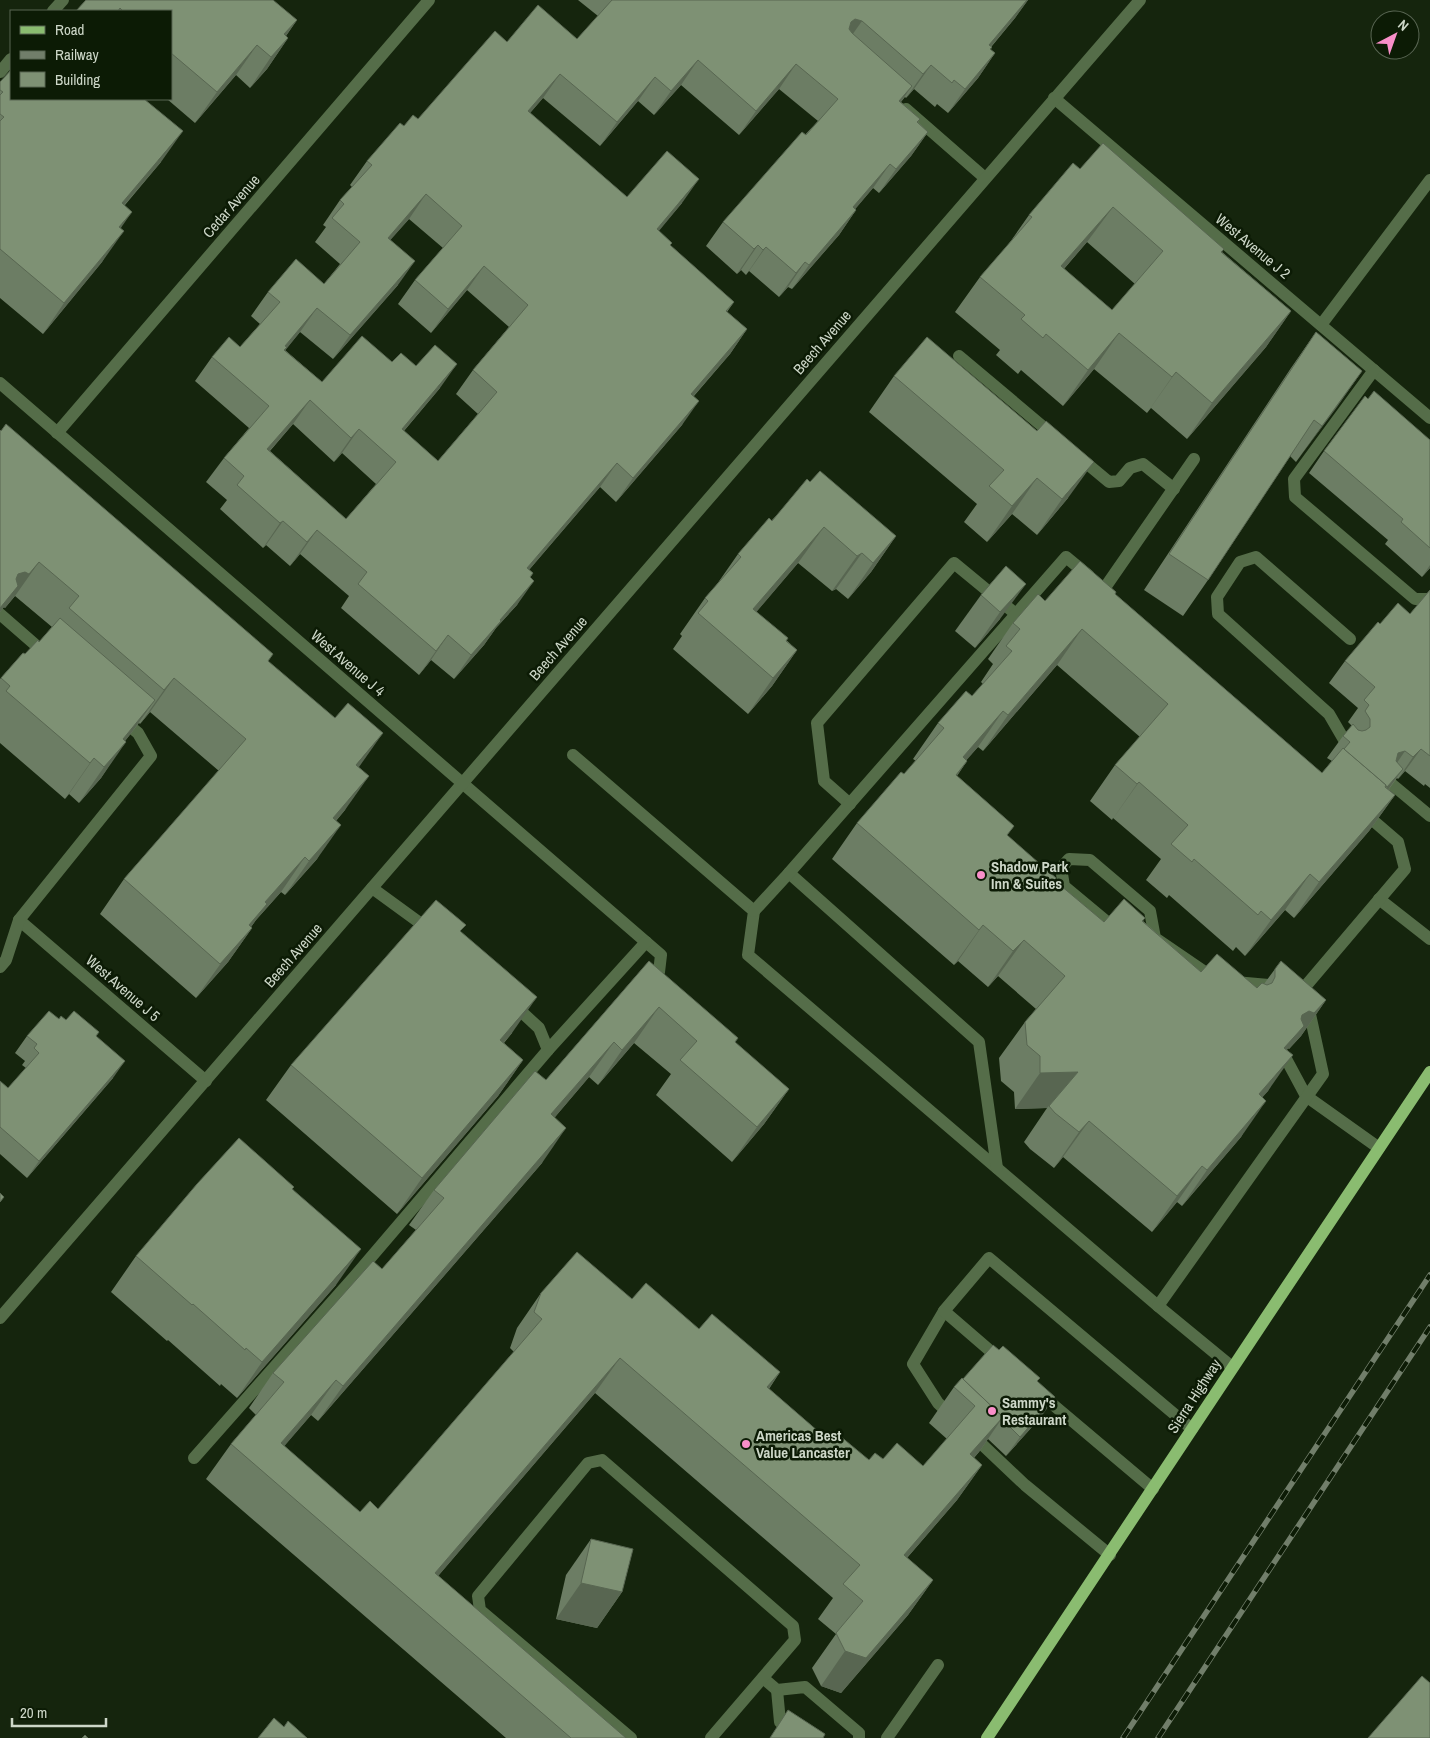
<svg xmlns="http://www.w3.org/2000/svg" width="1430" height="1738" font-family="'Archivo Narrow',sans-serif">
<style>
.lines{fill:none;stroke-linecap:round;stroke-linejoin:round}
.minor{stroke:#556d49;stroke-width:12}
.major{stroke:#8abc70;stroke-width:12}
.rail-casing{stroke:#717e6a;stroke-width:5.5}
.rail{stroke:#0c1b05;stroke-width:4;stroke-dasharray:11;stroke-linecap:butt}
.wall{fill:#6c7d64;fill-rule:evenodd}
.shaded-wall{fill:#586651}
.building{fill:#7e9174;stroke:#586651;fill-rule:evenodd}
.poi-dot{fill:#f98fc9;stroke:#0c1b05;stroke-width:2}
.labels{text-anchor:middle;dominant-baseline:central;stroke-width:5;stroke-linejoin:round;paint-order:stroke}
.street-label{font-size:15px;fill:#cdd7c8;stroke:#0c1b05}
.poi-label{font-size:15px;font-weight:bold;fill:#cdd7c8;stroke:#0c1b05;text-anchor:start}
</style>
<rect width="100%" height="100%" fill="#15250d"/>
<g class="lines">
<g class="minor">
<path d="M53 11 63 0"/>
<path d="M0 72 11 59"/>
<path d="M1054 98 1430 418"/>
<path d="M906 109 985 178"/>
<path d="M1321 325 1430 180"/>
<path d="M959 356 1054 436"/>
<path d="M1374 370 1294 479 1295 497 1415 599H1430"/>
<path d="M0 383 661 955 659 972"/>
<path d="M57 433 429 0"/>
<path d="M1079 457 1109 482 1119 481 1130 468 1143 464 1174 489"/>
<path d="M1104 589 1194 459"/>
<path d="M0 614 47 655"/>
<path d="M1347 745 1329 714 1218 614 1217 597 1240 562 1256 557 1350 639"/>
<path d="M573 755 754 911 748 955 1158 1306 1232 1367"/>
<path d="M1388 781 1430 816"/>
<path d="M850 804 824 781 817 723 954 563 1016 614"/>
<path d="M789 873 979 1042 997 1168"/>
<path d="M372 888 431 931"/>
<path d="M1379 899 1430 939"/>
<path d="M754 911 789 873 1066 557 1089 576"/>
<path d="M19 920 206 1081"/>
<path d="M1118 931 1064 886 1061 868 1069 859 1090 860 1150 911 1155 938 1215 979"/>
<path d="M0 967 6 960 19 920 151 756 138 733 121 719"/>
<path d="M1235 982 1304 988 1405 869 1398 842 1362 811"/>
<path d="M513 1004 539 1028 548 1050"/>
<path d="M1284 1055 1306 1096 1379 1148"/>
<path d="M1158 1306 1323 1074 1308 1005"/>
<path d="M944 1311 913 1364 938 1403 953 1417"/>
<path d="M0 1318 1140 0"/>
<path d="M1002 1361 944 1311 989 1258 1192 1429"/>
<path d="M1038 1392 1153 1489"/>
<path d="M971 1434 1025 1485 1110 1555"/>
<path d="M194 1458 355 1276 548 1050 646 942"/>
<path d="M763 1678 777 1690 805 1687 859 1733V1738"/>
<path d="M777 1690 780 1722 799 1738"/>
<path d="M631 1738 480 1610 478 1596 588 1463 602 1460 793 1626 795 1640 711 1738"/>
<path d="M887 1738 938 1665"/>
</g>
<path class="major" d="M987 1738C1135 1517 1281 1293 1430 1072"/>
<defs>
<g id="rail">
<path d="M1123 1738 1430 1275"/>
<path d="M1158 1738 1430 1327"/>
</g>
</defs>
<use href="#rail" class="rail-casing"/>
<use href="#rail" class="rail"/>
</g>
<g class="wall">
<path d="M86 0 297 20 286 36 288 38 267 69 250 88 236 75 195 123 167 99H171V11H76Z"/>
<path d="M578 0H1028L1015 18 992 46 991 50 995 53 978 78 948 113 937 104 935 107 914 89 906 98 905 97 901 102 920 119 918 122 928 132 911 156 879 193 873 188 855 209 856 210 839 235 792 289 788 287 779 297 749 271 746 275 741 270 737 274 706 246 723 222 818 121 779 89 739 135 681 85 654 115 638 101 600 146 543 98 530 113 627 197 682 203 658 231 670 245 734 302 727 312 747 329 730 354 694 396 682 425 616 502 600 487 529 570 533 573 530 578 517 605 496 628 484 645 454 679 431 660 419 675 341 608 349 596 300 554 290 566 266 545 263 548 220 509 227 500 206 482 224 458 249 428 195 381 212 357 240 347 260 324 251 316 268 292 324 284 340 264 315 242 326 227 323 225 340 200 352 187 350 185 367 161 404 126 418 119 507 42 577 39 598 16ZM409 219 443 248 415 280 398 304 431 333 467 290 509 327 473 370 456 394 478 414 438 461 404 431 440 388 392 362 322 382 285 350 300 332 333 359 398 285 390 240ZM293 424 334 462 342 453 376 484 346 519 270 451Z"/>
<path d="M0 82 161 162 125 205 121 228 102 262 43 334 0 298Z"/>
<path d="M1080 169 1224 249 1222 252 1291 311 1266 347 1187 439 1151 408 1147 413 1094 369 1063 406 1021 370 1018 374 996 355 1000 350 955 312 980 277 1008 245 1029 215ZM1087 242 1135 284 1112 310 1064 269Z"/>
<path d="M1316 332 1362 371 1296 462 1290 456 1208 580 1183 616 1144 590 1291 368Z"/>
<path d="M894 376 1068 498 1037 535 1012 514 987 542 964 522 977 504 869 412Z"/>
<path d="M1368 399 1430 440V568L1422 577 1385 544 1388 540 1309 473 1324 451Z"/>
<path d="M0 430 268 661 359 767 345 810 336 821 317 859 285 895 281 892 256 920 251 927 252 928 228 962 196 998 100 914 124 879 219 771 150 712 140 724 139 723 125 741 101 778 79 803 69 794 65 799 0 743V679L23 653 25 654 39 642 52 627 15 596 5 608 4 607 0 612Z"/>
<path d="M810 482 896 536 871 572 848 599 836 589 832 591 798 563 756 612 797 650 772 686 748 714 673 649 682 636 680 634 705 598 715 587 738 554Z"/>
<path d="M1006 566 1000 619 975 648 955 631 981 595Z"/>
<path d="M1430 590V788L1425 784 1424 786 1405 771 1398 779 1397 778 1389 789 1395 795 1369 831 1294 918 1285 910 1245 956 1236 947 1233 951 1169 895 1167 898 1146 880 1161 859 1113 818 1112 820 1090 801 1115 765 1140 737 1057 665 983 751 978 747 966 760 967 761 957 776 1014 826 1007 835 1054 880 1104 922 1145 918 1143 921 1201 972 1257 988 1264 984 1275 969 1326 1000 1301 1036 1289 1049 1288 1048 1287 1050 1268 1091 1262 1097 1241 1137 1182 1206 1177 1202 1152 1232 1063 1157 1054 1168 1030 1149 1024 1142 1047 1108 1015 1109 1014 1092 1001 1081 999 1058 1025 1022 1036 1009 998 976 988 987 958 961 954 965 832 859 857 823 904 774 916 761 913 759 938 723 972 696 983 684 981 682 993 664 988 659 1013 623 1045 601 1115 594 1322 773 1332 761 1327 758 1343 736 1352 726 1348 722 1358 708 1329 683 1345 661 1380 624 1410 614Z"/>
<path d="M461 932 512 1033 504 1043 523 1060 498 1096 397 1214 266 1100 291 1065Z"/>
<path d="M649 961 735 1043 789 1089 764 1124 732 1162 656 1095 671 1074 634 1043 598 1085 589 1077 555 1117 542 1163 318 1421 311 1415 284 1446 360 1512 378 1509 514 1352 510 1348 517 1328 541 1293 632 1299 699 1329 780 1372 769 1389 827 1439 869 1460 883 1459 923 1466 947 1439 929 1423 954 1387 999 1350 1037 1382 1041 1417 1006 1456 988 1439 979 1452 974 1458 982 1465 957 1500 907 1558 933 1580 908 1615 841 1693 821 1686 812 1668 836 1634 818 1619 833 1598 595 1393 438 1576 626 1738H506L206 1479 231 1444 256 1415 249 1408 273 1373 382 1269 416 1230 409 1225 434 1190 546 1080Z"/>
<path d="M59 1019 66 1020 96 1036 113 1078 27 1178 0 1154V1081L8 1088 26 1068 22 1065 25 1061 15 1053 27 1036Z"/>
<path d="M293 1189 336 1285 237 1398 221 1384 220 1386 168 1340 167 1341 111 1292 136 1256Z"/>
<path d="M591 1539 622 1592 597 1628 556 1619 566 1575Z"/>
</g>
<g class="shaded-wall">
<path d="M1027 0H1028L1015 18 972 69 989 45Z"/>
<path d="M855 19 862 21 845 45 851 22Z"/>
<path d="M297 20 275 51 284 34Z"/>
<path d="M288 38 267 69 250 88 271 57Z"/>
<path d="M257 45 236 75 195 123 217 92Z"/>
<path d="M995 53 978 78 948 113 965 89Z"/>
<path d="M698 60 681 85 654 115 671 91Z"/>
<path d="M796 64 779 89 739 135 756 111Z"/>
<path d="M931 65 914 89 906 98 923 74Z"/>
<path d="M560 74 543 98 511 135 528 111Z"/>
<path d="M655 77 638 101 600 146 617 122Z"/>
<path d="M912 86 895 110 899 101Z"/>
<path d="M183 131 161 162 100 233 122 203Z"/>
<path d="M928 132 911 156 879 193 896 169Z"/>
<path d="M890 164 873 188 836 232 853 207Z"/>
<path d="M699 179 682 203 640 254 657 229Z"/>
<path d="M426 194 409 219 371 262 388 238Z"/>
<path d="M1113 207 1087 242 1035 302 1061 266Z"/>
<path d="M856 210 839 235 792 289 809 265Z"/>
<path d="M132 212 111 242 119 227Z"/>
<path d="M124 231 102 262 43 334 64 303Z"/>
<path d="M758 245 741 270 737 274 754 249Z"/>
<path d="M766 247 749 271 746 275 763 250Z"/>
<path d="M415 261 398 285 333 359 350 335Z"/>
<path d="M805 262 788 287 779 297 796 273Z"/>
<path d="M484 266 467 290 431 333 448 309Z"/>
<path d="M317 308 300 332 280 357 285 346Z"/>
<path d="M1291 311 1266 347 1187 439 1212 403Z"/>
<path d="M747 329 730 354 674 418 691 394Z"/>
<path d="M1119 333 1094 369 1063 406 1088 370Z"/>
<path d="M457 364 440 388 385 453 402 429Z"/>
<path d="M1362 371 1337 407 1296 462 1322 426Z"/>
<path d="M1176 372 1147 413 1172 377Z"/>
<path d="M310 400 293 424 250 473 267 449Z"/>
<path d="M699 401 682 425 616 502 633 478Z"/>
<path d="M359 429 342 453 334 462 351 438Z"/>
<path d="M1094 462 1068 498 1037 535 1062 499Z"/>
<path d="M617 463 600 487 510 592 527 568Z"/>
<path d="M1037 478 1012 514 987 542 1012 506Z"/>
<path d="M283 521 266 545 263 548 280 523Z"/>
<path d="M824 527 798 563 731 642 753 609Z"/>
<path d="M317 530 300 554 290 566 307 542Z"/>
<path d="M896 536 871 572 848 599 873 563Z"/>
<path d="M862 553 836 589 832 591 857 556Z"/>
<path d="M39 562 15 596 5 608 4 607 0 612V608L18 574Z"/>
<path d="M1430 565V568L1422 577Z"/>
<path d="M534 581 517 605 496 628 484 645 454 679 471 655 500 620Z"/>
<path d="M1026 584 1000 619 975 648 1000 612Z"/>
<path d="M1082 629 1057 665 983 751 1008 715Z"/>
<path d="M448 635 431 660 419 675 436 651Z"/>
<path d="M797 650 772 686 748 714 773 678Z"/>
<path d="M174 678 150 712 140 724 164 690Z"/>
<path d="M155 700 129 736 104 767 123 739Z"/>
<path d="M1003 711 978 747 938 793 963 757Z"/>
<path d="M383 733 359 767 332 799 356 765Z"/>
<path d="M126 742 101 778 79 803 104 767Z"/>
<path d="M1421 749 1405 771 1398 779 1413 757Z"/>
<path d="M1405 751 1390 773 1398 753Z"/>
<path d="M94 758 69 794 65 799 90 763Z"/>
<path d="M967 761 942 797 956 775Z"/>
<path d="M1403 769 1387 791 1372 809 1387 787Z"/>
<path d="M369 776 345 810 309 852 333 818Z"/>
<path d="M1139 782 1112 820 1137 784Z"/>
<path d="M1395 795 1369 831 1294 918 1319 882Z"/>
<path d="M341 825 317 859 285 895 309 861Z"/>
<path d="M305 857 281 892 256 920 244 937 252 928 228 962 196 998 265 902Z"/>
<path d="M1310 874 1285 910 1245 956 1271 920Z"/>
<path d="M983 925 958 961 954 965 979 930Z"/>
<path d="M1024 940 998 976 988 987 1013 951Z"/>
<path d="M537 997 512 1033 475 1076 500 1040Z"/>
<path d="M1326 1000 1301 1036 1289 1049 1288 1048 1278 1062 1277 1051 1302 1015Z"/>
<path d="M659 1007 634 1043 598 1085 622 1050Z"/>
<path d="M614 1042 589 1077 527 1150 551 1114Z"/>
<path d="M1293 1055 1268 1091 1234 1130 1259 1094Z"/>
<path d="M523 1060 498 1096 397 1214 422 1178Z"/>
<path d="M125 1061 113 1078 27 1178 39 1161Z"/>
<path d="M1078 1072 1047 1108 1015 1109 1040 1073Z"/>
<path d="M789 1089 764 1124 732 1162 757 1127Z"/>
<path d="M1266 1101 1241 1137 1182 1206 1207 1170Z"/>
<path d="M1089 1121 1063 1157 1054 1168 1079 1132Z"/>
<path d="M566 1128 542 1163 318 1421 343 1386Z"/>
<path d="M1202 1166 1177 1202 1152 1232 1177 1196Z"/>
<path d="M361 1249 336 1285 237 1398 262 1362Z"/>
<path d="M620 1358 595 1393 415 1603 435 1573Z"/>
<path d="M780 1372 756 1407 767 1387Z"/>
<path d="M336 1380 311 1415 263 1471 281 1443Z"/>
<path d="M1055 1397 1041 1417 1006 1456 1020 1437Z"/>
<path d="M1003 1417 979 1452 945 1489 970 1454Z"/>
<path d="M982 1465 957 1500 879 1590 904 1555Z"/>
<path d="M933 1580 908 1615 841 1693 821 1686 845 1651Z"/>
<path d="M581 1583 622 1592 597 1628 556 1619Z"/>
</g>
<g class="building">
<path d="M86 0H273L297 20 284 34 288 38 271 57 257 45 217 92 171 53V11H123L120 8 118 11H76Z"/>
<path d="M612 0H1027L989 45 992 47 990 49 995 53 965 89 954 80 952 83 931 65 923 74 862 21 855 19 851 22 849 29 852 33 912 86 899 101 920 119 917 122 928 132 896 169 890 164 853 207 856 210 809 265 805 262 796 273 766 247 763 250 758 245 754 249 723 222 802 132 806 135 838 99 796 64 756 111 698 60 671 91 655 77 617 122 560 74 528 111 627 197 667 151 699 179 657 229 672 243 670 245 734 302 726 311 747 329 691 394 699 401 633 478 617 463 527 568 533 573 530 577 534 581 500 620 501 621 471 655 448 635 436 651 358 584 367 572 317 530 307 542 283 521 280 523 237 485 244 476 224 458 269 406 212 357 229 337 240 347 280 302 268 292 296 259 324 284 360 242 332 218 344 204 340 200 372 165 367 161 400 123 404 126 413 115 418 119 495 31 507 42 538 5 577 39ZM426 194 462 226 415 280 448 309 484 266 528 305 473 370 497 392 438 461 402 429 457 364 435 345 416 366 401 353 392 362 362 336 322 382 284 350 287 347 285 346 317 308 350 335 415 261 388 238ZM310 400 351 438 359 429 396 462 346 519 267 449Z"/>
<path d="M11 70V99H144L183 131 122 203 132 212 119 227 124 231 64 303 0 249V121L4 117 0 114V95L3 92 0 90V82Z"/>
<path d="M1103 143 1224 249 1221 252 1291 311 1212 403 1176 372 1172 377 1119 333 1088 370 1046 334 1043 338 1021 319 1025 315 980 277 1032 217 1029 215 1073 163 1080 169ZM1113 207 1163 251 1112 310 1061 266Z"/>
<path d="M1316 332 1362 371 1322 426 1314 420 1208 580 1169 554Z"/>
<path d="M927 337 1037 431 1046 421 1094 462 1062 499 1037 478 1012 506 989 486 1004 470 894 376Z"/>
<path d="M1374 391 1430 440V548L1401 522 1403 519 1324 451 1365 396 1368 399Z"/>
<path d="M6 424 273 654 268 661 335 718 348 703 383 733 356 765 369 776 333 818 341 825 309 861 305 857 265 902 267 904 249 925 252 928 220 964 124 879 246 739 174 678 164 690 69 608 79 596 39 562 29 574 25 572 18 574 16 579 18 586 0 608V430L1 431Z"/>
<path d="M820 471 896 536 873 563 862 553 857 556 824 527 753 609 788 638 786 641 797 650 773 678 698 613 708 601 705 598 741 557 738 554 769 518 772 521 807 479 810 482Z"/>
<path d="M1080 561 1116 592 1115 594 1322 773 1343 748 1386 785 1385 787 1395 795 1319 882 1310 874 1271 920 1261 911 1258 915 1194 859 1192 862 1171 844 1188 825 1139 782 1137 784 1115 765 1168 704 1082 629 1008 715 1003 711 963 757 967 761 956 775 1014 826 1007 835 1056 878 1054 880 1104 922 1124 899 1145 918 1142 921 1201 972 1217 954 1257 988 1262 983 1267 985 1272 983 1275 977V969L1281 961 1326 1000 1314 1013 1309 1011 1302 1015 1301 1019 1304 1026 1284 1048 1293 1055 1259 1094 1266 1101 1207 1170 1202 1166 1177 1196 1089 1121 1079 1132 1055 1113 1049 1106 1078 1072 1040 1073V1056L1027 1045 1025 1022 1065 976 1024 940 1013 951 983 925 979 930 857 823 901 772 904 774 944 728 938 723 966 691 972 696 1012 651 1006 646 1020 629 1013 623 1038 594 1045 601Z"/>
<path d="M1006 566 1026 584 1000 612 981 595Z"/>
<path d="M1430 590V756L1421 749 1413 757 1405 751 1398 753 1396 761 1403 769 1387 787 1386 786V785L1344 749 1350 742 1343 736 1353 724 1358 730 1362 731 1366 730 1370 727V719L1365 711 1369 705 1364 700 1375 687 1345 661 1378 622 1380 624 1398 603 1410 614Z"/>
<path d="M60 618 155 700 123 739 126 742 104 767 94 758 90 763 6 691 10 686 1 678 23 653 25 654 38 640 39 642Z"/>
<path d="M436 900 466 925 460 931 537 997 500 1040 523 1060 422 1178 291 1065Z"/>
<path d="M649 961 738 1038 735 1042 789 1089 757 1127 680 1060 697 1041 659 1007 622 1050 614 1042 551 1114 566 1128 343 1386 336 1380 281 1443 360 1512 370 1501 378 1509 542 1319 534 1312 541 1293 577 1252 632 1299 646 1283 699 1329 712 1314 780 1372 767 1387 827 1439 834 1431 869 1460 875 1453 883 1459 897 1443 923 1466 975 1406 954 1387 962 1378 1003 1417 970 1454 982 1465 904 1555 933 1580 866 1658 845 1651 836 1633 863 1601 843 1584 860 1565 620 1358 435 1573 626 1738H571L231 1444 284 1382 273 1373 373 1261 382 1269 444 1198 434 1190 535 1071 546 1080Z"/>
<path d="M49 1011 59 1019 61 1016 66 1020 74 1011 99 1032 96 1036 125 1061 39 1161 0 1127V1081L8 1088 39 1053 34 1048 37 1044 27 1036Z"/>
<path d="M239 1138 294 1187 292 1189 361 1249 262 1362 246 1348 245 1350 193 1304 192 1305 136 1256 197 1184Z"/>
<path d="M0 1193 4 1197 0 1202Z"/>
<path d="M993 1345 999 1350 1003 1346 1040 1378 1037 1381 1055 1397 1020 1437 1002 1419 1003 1417 963 1379Z"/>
<path d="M591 1539 633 1549 622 1592 581 1583Z"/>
<path d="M1422 1676 1430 1683V1738H1368Z"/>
<path d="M788 1710 825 1734 823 1738H770Z"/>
<path d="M274 1718 284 1727 288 1721 307 1738H258Z"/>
<path d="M85 1735 88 1738H82Z"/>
</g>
<g class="poi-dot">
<circle cx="981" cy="875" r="5"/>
<circle cx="992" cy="1411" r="5"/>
<circle cx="746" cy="1444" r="5"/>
</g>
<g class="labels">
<g class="street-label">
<text transform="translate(231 206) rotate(-49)">Cedar Avenue</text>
<text transform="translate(1253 246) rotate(40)">West Avenue J 2</text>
<text transform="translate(822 342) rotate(-49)">Beech Avenue</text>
<text transform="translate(558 648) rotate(-49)">Beech Avenue</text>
<text transform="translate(348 663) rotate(41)">West Avenue J 4</text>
<text transform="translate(293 955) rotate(-49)">Beech Avenue</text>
<text transform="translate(123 988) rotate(41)">West Avenue J 5</text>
<text transform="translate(1194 1396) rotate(-57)">Sierra Highway</text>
</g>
<g class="poi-label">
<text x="991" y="866">Shadow Park<tspan x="991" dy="17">Inn &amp; Suites</tspan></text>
<text x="1002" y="1402">Sammy's<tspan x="1002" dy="17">Restaurant</tspan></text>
<text x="756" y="1435">Americas Best<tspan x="756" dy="17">Value Lancaster</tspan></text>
</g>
</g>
<rect x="10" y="10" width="162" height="90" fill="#0c1b05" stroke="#596653"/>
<rect x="20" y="26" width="25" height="8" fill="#8abc70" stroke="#596653"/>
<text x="55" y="35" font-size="15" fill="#cdd7c8">Road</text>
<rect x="20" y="51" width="25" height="8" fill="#717e6a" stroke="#596653"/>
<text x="55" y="60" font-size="15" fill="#cdd7c8">Railway</text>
<rect x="20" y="72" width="25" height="15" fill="#7e9174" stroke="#596653"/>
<text x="55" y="85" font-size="15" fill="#cdd7c8">Building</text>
<g transform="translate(1395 35) rotate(41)"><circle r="24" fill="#0c1b05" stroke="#596653"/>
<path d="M0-4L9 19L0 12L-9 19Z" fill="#f98fc9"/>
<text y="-8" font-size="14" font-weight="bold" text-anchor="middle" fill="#cdd7c8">N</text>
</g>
<path d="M12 1718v8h94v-8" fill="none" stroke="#cdd7c8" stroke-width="2.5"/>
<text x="20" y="1718" font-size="15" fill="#cdd7c8" stroke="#0c1b05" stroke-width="4" paint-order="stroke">20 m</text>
</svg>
